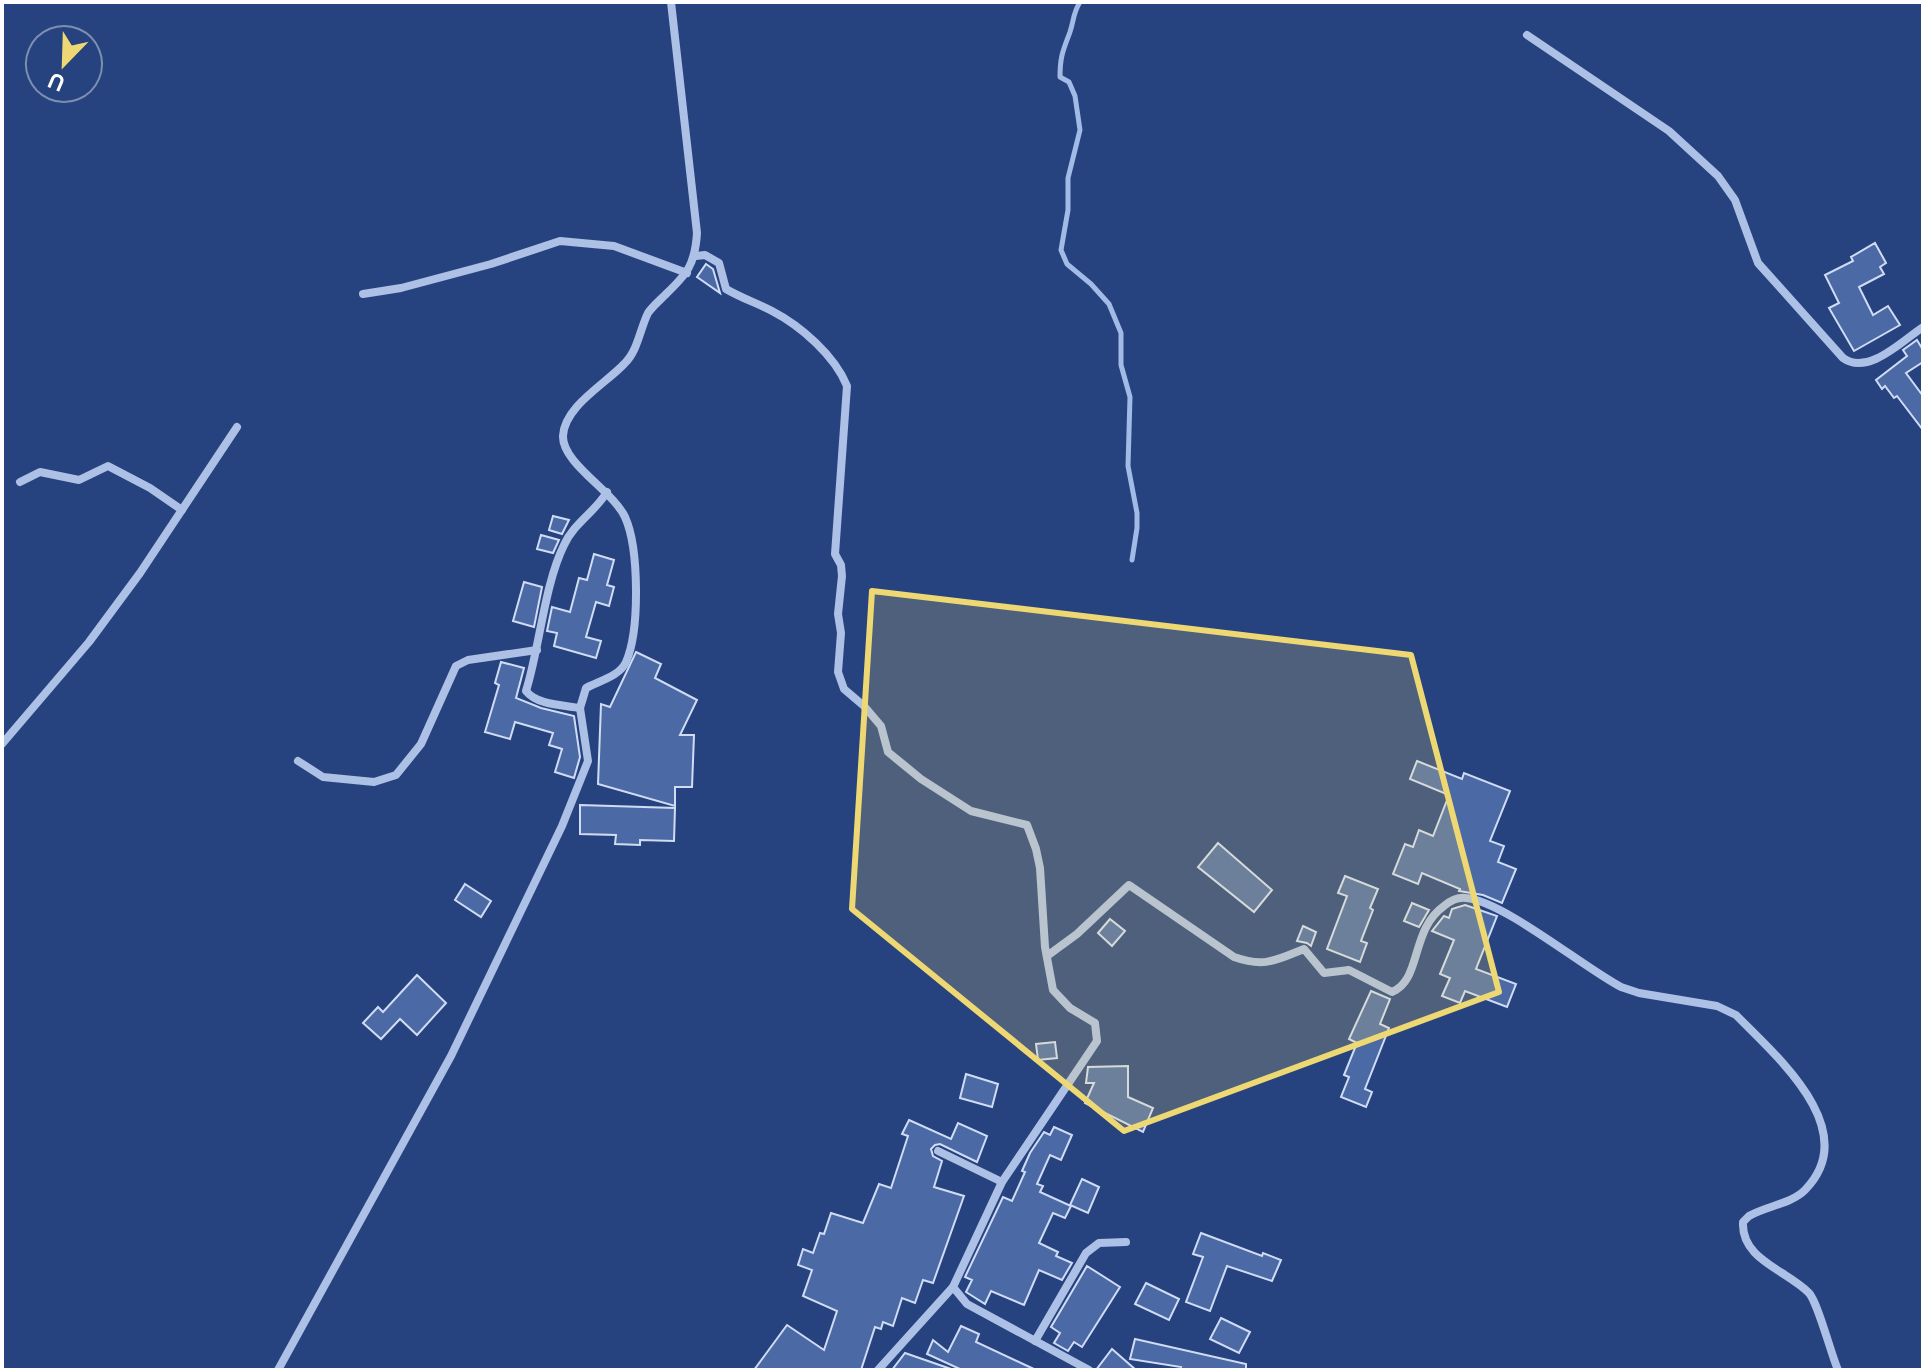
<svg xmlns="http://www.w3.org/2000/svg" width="1925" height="1372" font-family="Figtree,sans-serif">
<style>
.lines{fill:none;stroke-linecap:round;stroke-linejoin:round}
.stream{stroke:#a2bae6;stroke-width:5}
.building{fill:#4b6aa5;stroke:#d0dcf4;stroke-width:2}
.minor{stroke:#adc0e5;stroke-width:8}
.marked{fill:#eed873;fill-opacity:0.2;stroke:#eed873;stroke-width:6;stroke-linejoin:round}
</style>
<rect width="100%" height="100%" fill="#27437f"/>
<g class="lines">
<path class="stream" d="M1080 2C1073 13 1074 20 1070 32 1063 51 1060 56 1060 77L1069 82 1075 96 1080 130 1068 178V210L1061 250 1067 264 1091 284 1109 304 1121 333V365L1130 397 1128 466 1137 513V528L1132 560"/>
</g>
<g class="building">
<path d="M1875 243 1886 263 1880 267 1884 274 1859 287 1873 315 1888 306 1900 325 1854 351 1829 308 1839 303 1825 275 1853 261 1851 257Z"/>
<path d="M706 264 713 269 720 293 697 277Z"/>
<path d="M1917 340 1923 350V362L1906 373 1923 396V430L1897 396 1894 398 1885 386 1882 389 1876 380 1907 356 1903 350Z"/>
<path d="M553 516 569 520 562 534 549 530Z"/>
<path d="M541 535 559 540 553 553 537 549Z"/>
<path d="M594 554 614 560 607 585 614 587 609 606 596 602 586 637 601 641 596 658 554 646 557 633 547 631 552 607 570 612 579 578 587 580Z"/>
<path d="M524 582 542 587 534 627 513 621Z"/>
<path d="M636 652 661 664 655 678 697 700 680 735H694L692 787H675V806L598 784 601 704 610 707Z"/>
<path d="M501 662 524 668 516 698 541 708 574 716 580 757 574 778 555 772 562 749 549 745 553 733 515 722 510 739 485 732 499 685 495 683Z"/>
<path d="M1417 761 1462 779 1464 773 1510 791 1490 841 1504 846 1498 862 1516 869 1502 903 1483 895 1459 891 1460 889 1422 873 1418 884 1393 874 1405 844 1413 847 1419 830 1433 836 1449 795 1410 779Z"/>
<path d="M580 805 675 808 674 841 640 840V845L615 844 616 835 580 834Z"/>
<path d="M1218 843 1272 890 1254 912 1198 867Z"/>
<path d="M1345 876 1378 889 1370 908 1373 910 1361 941 1367 943 1360 962 1327 949 1347 896 1338 893Z"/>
<path d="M465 884 491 901 481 917 455 900Z"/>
<path d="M1412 903 1429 910 1419 927 1404 921Z"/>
<path d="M1465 905 1497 916 1476 969 1516 984 1507 1007 1465 991 1460 1003 1442 996 1450 978 1440 974 1454 940 1432 931 1444 916 1449 918 1452 909Z"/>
<path d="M1110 919 1125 931 1112 946 1098 933Z"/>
<path d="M1303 926 1316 932 1311 946 1307 943 1297 941Z"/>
<path d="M417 975 446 1003 417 1035 400 1019 381 1039 363 1023 378 1007 383 1012Z"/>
<path d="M1371 991 1390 999 1380 1024 1389 1028 1365 1089 1372 1092 1366 1107 1341 1097 1349 1077 1344 1075 1357 1043 1349 1039Z"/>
<path d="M1055 1042 1057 1058 1038 1060 1036 1044Z"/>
<path d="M1128 1066V1097L1153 1108 1143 1132 1085 1103 1094 1083H1086L1088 1067Z"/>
<path d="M966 1074 998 1084 992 1107 960 1098Z"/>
<path d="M909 1120 951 1139 958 1123 987 1136 977 1162 940 1144 935 1145 931 1149 933 1156 942 1161 934 1187 964 1196 933 1283 923 1280 915 1303 902 1298 893 1326 883 1322 881 1329 875 1327 861 1370H754L787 1325 824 1350 837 1311 803 1296 812 1270 798 1265 803 1249 813 1253 820 1233 824 1234 831 1213 863 1223 879 1184 891 1188 908 1136 902 1134Z"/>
<path d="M1054 1127 1072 1135 1061 1160 1050 1155 1037 1184 1043 1186 1040 1192 1071 1206 1065 1218 1053 1213 1039 1243 1058 1252 1056 1256 1072 1263 1062 1280 1039 1270 1024 1305 991 1291 985 1304 966 1292 972 1280 965 1277 1003 1197 1012 1201 1025 1172 1022 1171 1030 1153 1044 1132 1050 1135Z"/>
<path d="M1082 1179 1099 1187 1088 1213 1070 1205Z"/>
<path d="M1201 1233 1262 1256 1263 1253 1281 1260 1272 1281 1227 1266 1210 1311 1186 1302 1203 1257 1193 1254Z"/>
<path d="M1087 1266 1120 1287 1082 1347 1074 1342 1068 1351 1054 1343 1060 1333 1051 1327Z"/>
<path d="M1146 1283 1179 1299 1169 1320 1135 1304Z"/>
<path d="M1221 1318 1250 1332 1239 1353 1210 1339Z"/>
<path d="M961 1326 979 1334 976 1342 1036 1370H962L927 1354 933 1340 948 1352Z"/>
<path d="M1135 1339 1246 1364V1370H1180L1181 1367 1130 1359Z"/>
<path d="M1112 1349 1136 1370H1096Z"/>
<path d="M905 1353 951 1369 950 1370H892Z"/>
</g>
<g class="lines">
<g class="minor">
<path d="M1527 35 1669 131 1718 176 1735 200 1758 263 1843 358C1868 376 1902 341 1923 327"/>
<path d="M696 256 705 255 719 263 726 289C741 298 757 303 772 311 801 326 835 356 847 386L835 554 841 565 842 576 838 614 841 633 838 672 844 689 864 706 881 726 888 752 921 779 971 811 1027 825 1036 849 1040 868 1045 947 1053 990 1070 1008 1095 1023 1097 1041 1002 1182 953 1287 967 1304 1089 1370"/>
<path d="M363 294 401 288 491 264 560 241 614 246 687 273"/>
<path d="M20 482 40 472 79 480 108 466 150 488 182 510"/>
<path d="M580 708C562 705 537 705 526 691 540 646 544 586 564 545 574 523 595 512 607 492"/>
<path d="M2 744 89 642 140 573 237 427"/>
<path d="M298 761 323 777 374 782 396 775 421 744 456 666 468 660 537 650"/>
<path d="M1047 956 1077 934 1129 885 1234 957C1265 968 1276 960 1304 949L1324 973 1349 970 1392 992C1422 980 1410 930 1444 906 1450 901 1458 897 1466 898 1503 901 1583 967 1621 987L1639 993 1717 1006 1736 1015C1775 1055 1864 1130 1805 1190 1791 1204 1766 1206 1749 1216L1743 1222C1741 1260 1787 1270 1809 1293 1818 1303 1831 1354 1838 1370"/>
<path d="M938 1151 1002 1182"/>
<path d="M1035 1341 1086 1253 1099 1243 1126 1242"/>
<path d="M278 1370 451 1056 562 826 588 761 580 708 586 688C599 681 620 676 626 662 640 630 639 548 625 517 613 491 562 463 563 436 564 406 607 383 625 363 638 350 640 329 648 313 652 307 659 301 665 295 687 274 695 265 697 233L671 2"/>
<path d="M878 1370 953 1287"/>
</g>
</g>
<path class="marked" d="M872 591 1411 655 1499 992 1124 1131 852 909Z"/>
<rect width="1925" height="1372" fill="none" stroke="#ffffff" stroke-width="8"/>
<g transform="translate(64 64) rotate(203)"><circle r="38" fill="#27437f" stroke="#7d8eb2" stroke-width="2"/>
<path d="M0-6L14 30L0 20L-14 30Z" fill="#eed873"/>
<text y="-12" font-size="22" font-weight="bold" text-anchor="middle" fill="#ffffff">U</text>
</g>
</svg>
